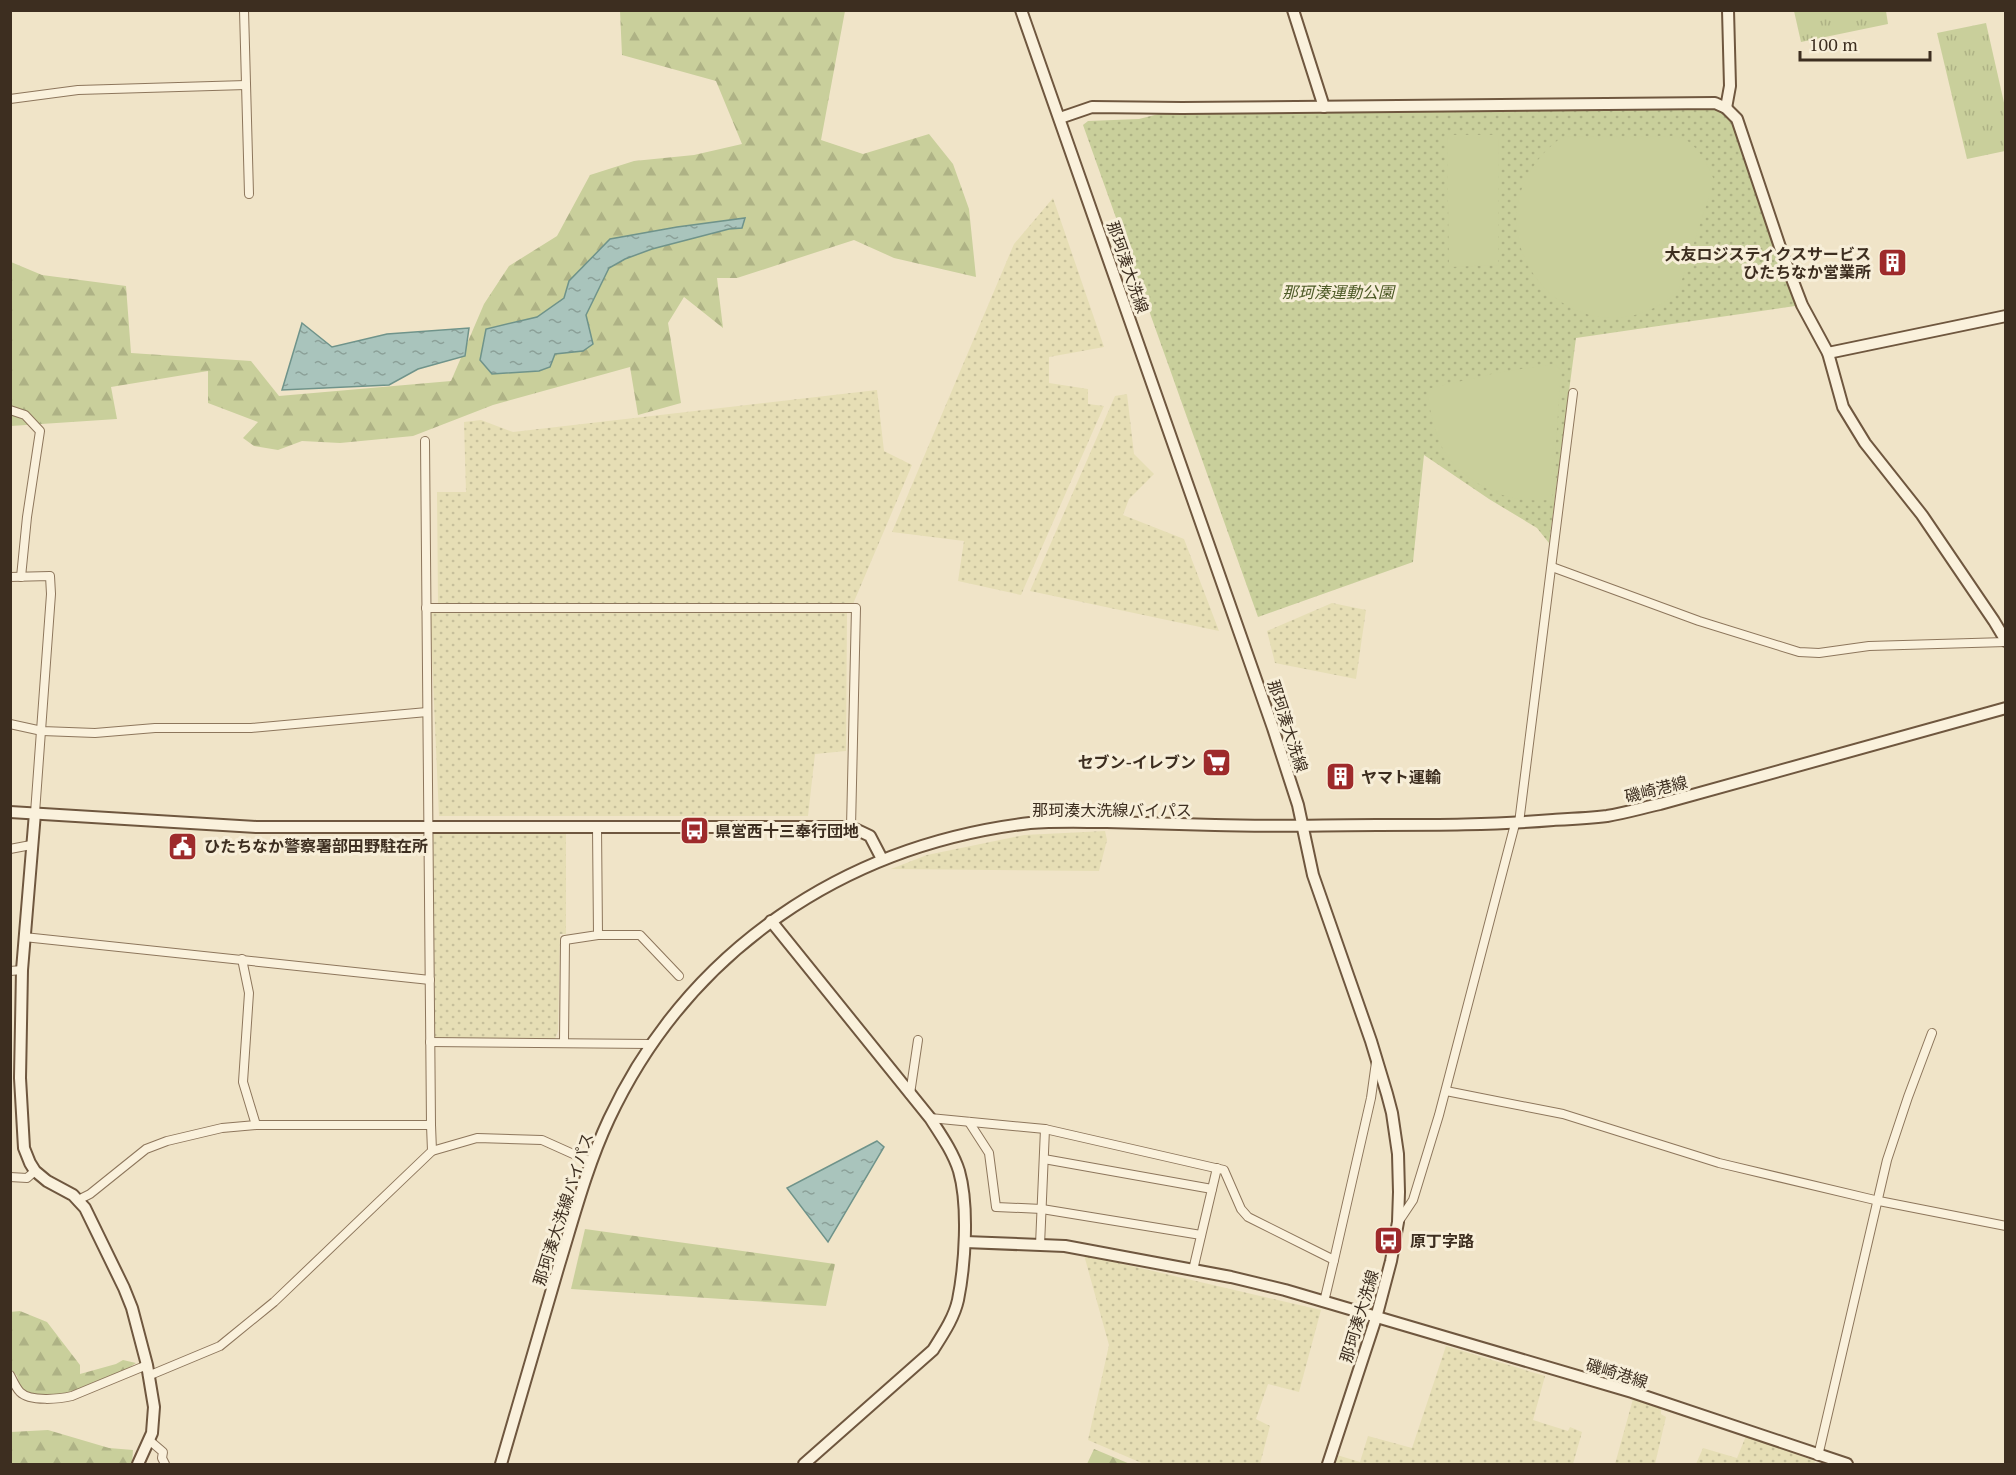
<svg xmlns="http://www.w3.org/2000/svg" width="2016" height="1475" font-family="'PT Serif','Noto Sans JP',serif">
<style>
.farmland{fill:url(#farmland-dots)}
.grass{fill:url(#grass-tufts)}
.forest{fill:url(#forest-firs)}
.park{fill:url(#park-dots)}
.pitch{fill:#c9cf9b}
.water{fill:url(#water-ripples);stroke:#6f938a;stroke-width:1.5}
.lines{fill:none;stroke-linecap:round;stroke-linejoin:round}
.street-casing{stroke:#8d765c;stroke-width:10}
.secondary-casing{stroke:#6f573f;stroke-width:14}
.street{stroke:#faf1dc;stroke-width:8}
.secondary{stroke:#faf1dc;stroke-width:10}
.labels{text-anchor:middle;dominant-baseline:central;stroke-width:6;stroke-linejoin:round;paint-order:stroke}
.poi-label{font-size:16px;font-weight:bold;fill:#3d2e20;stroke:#f7eed8;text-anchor:start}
.street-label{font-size:16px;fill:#3d2e20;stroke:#f7eed8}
.park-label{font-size:16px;font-style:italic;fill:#4d5a26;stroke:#f7eed8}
</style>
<defs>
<pattern id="farmland-dots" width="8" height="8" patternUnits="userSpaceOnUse" patternTransform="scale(1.5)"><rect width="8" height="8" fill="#e6deb5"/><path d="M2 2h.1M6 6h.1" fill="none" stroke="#c6bf9b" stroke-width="1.8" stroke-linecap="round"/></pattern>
<pattern id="grass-tufts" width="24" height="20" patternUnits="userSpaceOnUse" patternTransform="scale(1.5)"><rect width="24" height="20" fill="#c9cf9b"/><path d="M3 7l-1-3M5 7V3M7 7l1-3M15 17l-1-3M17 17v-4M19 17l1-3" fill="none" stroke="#aeb285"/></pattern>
<pattern id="forest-firs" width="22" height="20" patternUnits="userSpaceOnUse" patternTransform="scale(1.5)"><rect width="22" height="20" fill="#c9cf9b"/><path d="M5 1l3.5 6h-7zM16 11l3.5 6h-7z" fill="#aeb285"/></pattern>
<pattern id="park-dots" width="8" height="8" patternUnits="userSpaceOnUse" patternTransform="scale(1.5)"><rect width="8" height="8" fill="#c9cf9b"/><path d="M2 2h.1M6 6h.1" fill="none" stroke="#aeb285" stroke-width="1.8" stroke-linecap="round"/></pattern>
<pattern id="water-ripples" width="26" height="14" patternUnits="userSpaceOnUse" patternTransform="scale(1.5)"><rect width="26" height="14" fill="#a9c4bc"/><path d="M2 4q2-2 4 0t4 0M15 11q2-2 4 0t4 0" fill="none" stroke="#8ba098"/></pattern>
</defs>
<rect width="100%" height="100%" fill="#f0e4c8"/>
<g class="farmland">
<path d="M1053 198 1104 347 1049 357V383L1088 389V404L1104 406 1021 595 958 581 964 541 892 532 1014 244Z"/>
<path d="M877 390 884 451 912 465 853 604 438 603 437 492H466L464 422 481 420 513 432Z"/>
<path d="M1127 394 1134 454 1154 474 1129 499 1123 515 1184 539 1219 631 1030 591 1115 396Z"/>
<path d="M1332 603 1366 610 1356 679 1275 663 1267 631Z"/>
<path d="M847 612 846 751 815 754 808 816H439L430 613Z"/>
<path d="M566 831V934H560L558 1031 555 1039 435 1038 433 833Z"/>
<path d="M1105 831 1107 840 1099 871 891 869 927 855 1024 835Z"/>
<path d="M1084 1255 1321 1310 1299 1392 1268 1384 1256 1419 1270 1426 1260 1464H1144L1088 1440 1109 1345Z"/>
<path d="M1446 1346 1545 1376 1533 1420 1568 1431 1570 1427 1582 1432 1573 1464H1334L1337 1455 1360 1462 1368 1436 1412 1448Z"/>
<path d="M1633 1399 1661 1409V1414L1666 1417 1655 1464H1615Z"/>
<path d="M1746 1436 1815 1461 1814 1464H1696L1703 1448 1737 1458Z"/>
</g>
<g class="grass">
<path d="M1794 11H1886L1888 24 1801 42Z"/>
<path d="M1986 23 2005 107V151L1967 159 1937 33Z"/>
</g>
<g class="forest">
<path d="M620 11H845L821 140 863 154 929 134 953 164 969 209 976 277 894 258 854 240 737 278H717L723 328 684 297 668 323 681 403 638 415 630 367 493 405 413 436 340 443 302 441 278 450 254 446 243 438 258 422 208 403V371L111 387 117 419 11 426V262L42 275 126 286 131 353 251 361 279 396 451 381 484 304 509 266 557 236 590 175 634 161 694 155 742 144 716 81 622 55Z"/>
<path d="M585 1229 835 1264 826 1306 571 1289Z"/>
<path d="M20 1311 47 1322 80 1365V1374L116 1364 123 1360 136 1363C115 1378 59 1401 33 1395 29 1394 24 1390 20 1388L17 1376 11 1369 10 1312Z"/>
<path d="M48 1430 109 1448 133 1450 132 1464H11V1432Z"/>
<path d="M1094 1449 1130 1464H1087Z"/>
</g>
<path class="park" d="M1715 103 1737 119 1802 305 1576 338 1549 543 1537 528 1489 499 1424 455 1413 562 1258 617 1083 125 1088 121 1139 119 1182 108Z"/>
<g class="pitch">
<path d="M1447 135H1499L1498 265 1449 267Z"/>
<path d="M1674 136C1693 137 1709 164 1714 181L1678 292C1573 380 1447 223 1562 137Z"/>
<path d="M1554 364 1561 370 1552 500C1545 500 1537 501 1529 500 1495 499 1453 474 1440 443 1433 426 1429 406 1427 389L1496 373Z"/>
</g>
<g class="water">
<path d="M745 218 742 228 729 229 652 249 625 259 609 268 586 315 593 344 583 351 555 354 550 367 539 371 492 374 480 360 486 329 537 317 564 298 569 281 610 239 677 227Z"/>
<path d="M302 323 332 347 387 334 469 328 465 356 418 369 389 385 282 390Z"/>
<path d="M877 1141 884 1147 828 1242 787 1188Z"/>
</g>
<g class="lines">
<defs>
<g id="street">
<path d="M244 10 249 194"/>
<path d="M10 99 78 90 246 85"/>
<path d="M10 410 25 415 40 431 27 517 21 577"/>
<path d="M1552 567 1699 621 1799 652 1819 653 1869 646 2006 642"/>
<path d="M10 577 50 576 51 594 35 813"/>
<path d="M426 608H856L851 827"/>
<path d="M10 724 42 731 95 733 155 728H251L427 712"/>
<path d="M1519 823 1573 393"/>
<path d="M10 849 31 845"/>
<path d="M598 935H640L679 976"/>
<path d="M24 937 430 980"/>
<path d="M242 959 249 993 243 1082 256 1125"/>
<path d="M10 971 22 970"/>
<path d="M430 1042 651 1044"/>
<path d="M564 1042 565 940 598 935 597 827"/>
<path d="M1446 1091 1563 1114 1719 1163 1879 1201 2006 1226"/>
<path d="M910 1094 918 1040"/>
<path d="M930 1118 1045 1129 1224 1170 1241 1209 1248 1217 1334 1260 1324 1302"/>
<path d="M969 1122 989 1153 996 1207 1042 1209 1201 1235"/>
<path d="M432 1151 477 1138 542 1140 591 1162"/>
<path d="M1044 1159 1212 1189"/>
<path d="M10 1177 27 1178 35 1171"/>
<path d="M78 1200 90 1194 146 1149 167 1141 222 1128 256 1125H431"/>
<path d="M1399 1221 1413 1200 1439 1115 1515 824"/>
<path d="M1040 1245 1045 1129"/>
<path d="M1334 1260 1371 1098 1376 1062"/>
<path d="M1193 1270 1217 1168"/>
<path d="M10 1375C13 1381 16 1388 20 1392 30 1402 60 1399 72 1396L147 1365"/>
<path d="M148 1376 220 1346 274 1302 432 1151 431 1125C430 897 426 669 425 441"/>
<path d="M149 1440 163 1452 162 1458 165 1464"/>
<path d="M1818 1456 1887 1160 1908 1097 1932 1033"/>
</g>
<g id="secondary">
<path d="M1021 10 1273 728 1298 805 1313 875 1371 1041 1387 1094 1392 1113 1398 1154 1399 1192 1398 1222 1391 1261 1376 1318 1328 1464"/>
<path d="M1293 10 1324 107"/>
<path d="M1726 108 1730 86 1728 10"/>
<path d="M1060 118 1092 107 1182 108 1715 103 1726 108 1737 119 1781 250 1802 305 1828 353 1843 407 1865 443 1922 515 1994 621 2006 641"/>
<path d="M1828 353 2006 316"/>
<path d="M10 812 256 827H851L870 836 882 859"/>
<path d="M35 813 22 970 20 1078 24 1148 30 1163 35 1171 47 1181 73 1195 85 1208 124 1288 132 1308 147 1365 154 1407 152 1433 138 1464"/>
<path d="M771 921 930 1118C941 1135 953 1152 959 1171 969 1206 965 1265 958 1300 954 1318 943 1334 933 1350L804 1464"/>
<path d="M965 1242 1065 1246 1231 1277 1285 1290 1632 1392 1847 1464"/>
<path d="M501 1464C520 1398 540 1332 559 1265 574 1216 587 1166 609 1119 689 949 845 845 1030 823 1055 821 1082 822 1107 822 1143 823 1179 824 1215 825 1269 827 1323 825 1377 825 1436 825 1494 825 1553 820 1571 819 1590 818 1607 816 1625 813 1642 808 1660 804L2006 708"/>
</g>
</defs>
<use href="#street" class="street-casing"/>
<use href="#secondary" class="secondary-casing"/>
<use href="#street" class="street"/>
<use href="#secondary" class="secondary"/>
</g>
<defs>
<symbol id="building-square" viewBox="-11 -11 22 22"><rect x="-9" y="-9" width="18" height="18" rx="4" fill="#9e2a2b" stroke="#f7eed8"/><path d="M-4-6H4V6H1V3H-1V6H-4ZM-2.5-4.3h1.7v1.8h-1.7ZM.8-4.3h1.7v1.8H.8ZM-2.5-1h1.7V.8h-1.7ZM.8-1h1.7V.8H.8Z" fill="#fff"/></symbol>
<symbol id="supermarket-square" viewBox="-11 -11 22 22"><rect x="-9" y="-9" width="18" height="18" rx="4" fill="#9e2a2b" stroke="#f7eed8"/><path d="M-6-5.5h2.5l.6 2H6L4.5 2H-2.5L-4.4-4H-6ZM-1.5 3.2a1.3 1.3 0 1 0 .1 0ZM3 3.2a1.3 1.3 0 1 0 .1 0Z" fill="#fff"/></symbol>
<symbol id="bus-square" viewBox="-11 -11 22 22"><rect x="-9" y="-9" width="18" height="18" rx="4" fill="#9e2a2b" stroke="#f7eed8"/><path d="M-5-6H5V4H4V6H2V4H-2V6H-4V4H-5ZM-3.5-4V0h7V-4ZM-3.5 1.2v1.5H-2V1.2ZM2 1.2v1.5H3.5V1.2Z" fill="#fff"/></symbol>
<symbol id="civic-square" viewBox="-11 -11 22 22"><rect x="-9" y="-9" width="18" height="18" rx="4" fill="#9e2a2b" stroke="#f7eed8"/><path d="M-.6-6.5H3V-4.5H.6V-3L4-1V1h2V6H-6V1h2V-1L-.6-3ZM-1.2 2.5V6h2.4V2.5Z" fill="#fff"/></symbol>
</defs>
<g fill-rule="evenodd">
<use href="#building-square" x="1876" y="246" width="33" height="33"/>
<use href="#supermarket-square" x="1200" y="746" width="33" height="33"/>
<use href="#building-square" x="1324" y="760" width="33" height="33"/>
<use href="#bus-square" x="678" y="814" width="33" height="33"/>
<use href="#civic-square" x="166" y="830" width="33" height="33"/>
<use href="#bus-square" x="1372" y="1224" width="33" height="33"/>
</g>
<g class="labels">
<g class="poi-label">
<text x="1871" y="254" text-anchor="end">大友ロジスティクスサービス<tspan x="1871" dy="18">ひたちなか営業所</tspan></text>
<text x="1196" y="762" text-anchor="end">セブン-イレブン</text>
<text x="1361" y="777">ヤマト運輸</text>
<text x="715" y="831">県営西十三奉行団地</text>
<text x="204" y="846">ひたちなか警察署部田野駐在所</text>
<text x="1410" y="1241">原丁字路</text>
</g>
<g class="street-label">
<text transform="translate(1128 267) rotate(71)">那珂湊大洗線</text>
<text transform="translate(1288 726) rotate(72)">那珂湊大洗線</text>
<text transform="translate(1656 789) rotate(-14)">磯崎港線</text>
<text x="1112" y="810">那珂湊大洗線バイパス</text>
<text transform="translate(563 1209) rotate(-72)">那珂湊大洗線バイパス</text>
<text transform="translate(1359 1316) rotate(-73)">那珂湊大洗線</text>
<text transform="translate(1617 1373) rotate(17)">磯崎港線</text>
</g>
<g class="park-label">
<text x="1338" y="292">那珂湊運動公園</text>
</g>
</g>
<rect width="2016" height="1475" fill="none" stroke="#3d2e20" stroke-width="24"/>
<path d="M1800 51v9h130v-9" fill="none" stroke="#3d2e20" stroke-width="3"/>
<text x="1809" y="51" font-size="18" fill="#3d2e20" stroke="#f7eed8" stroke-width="4.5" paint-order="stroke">100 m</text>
</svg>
